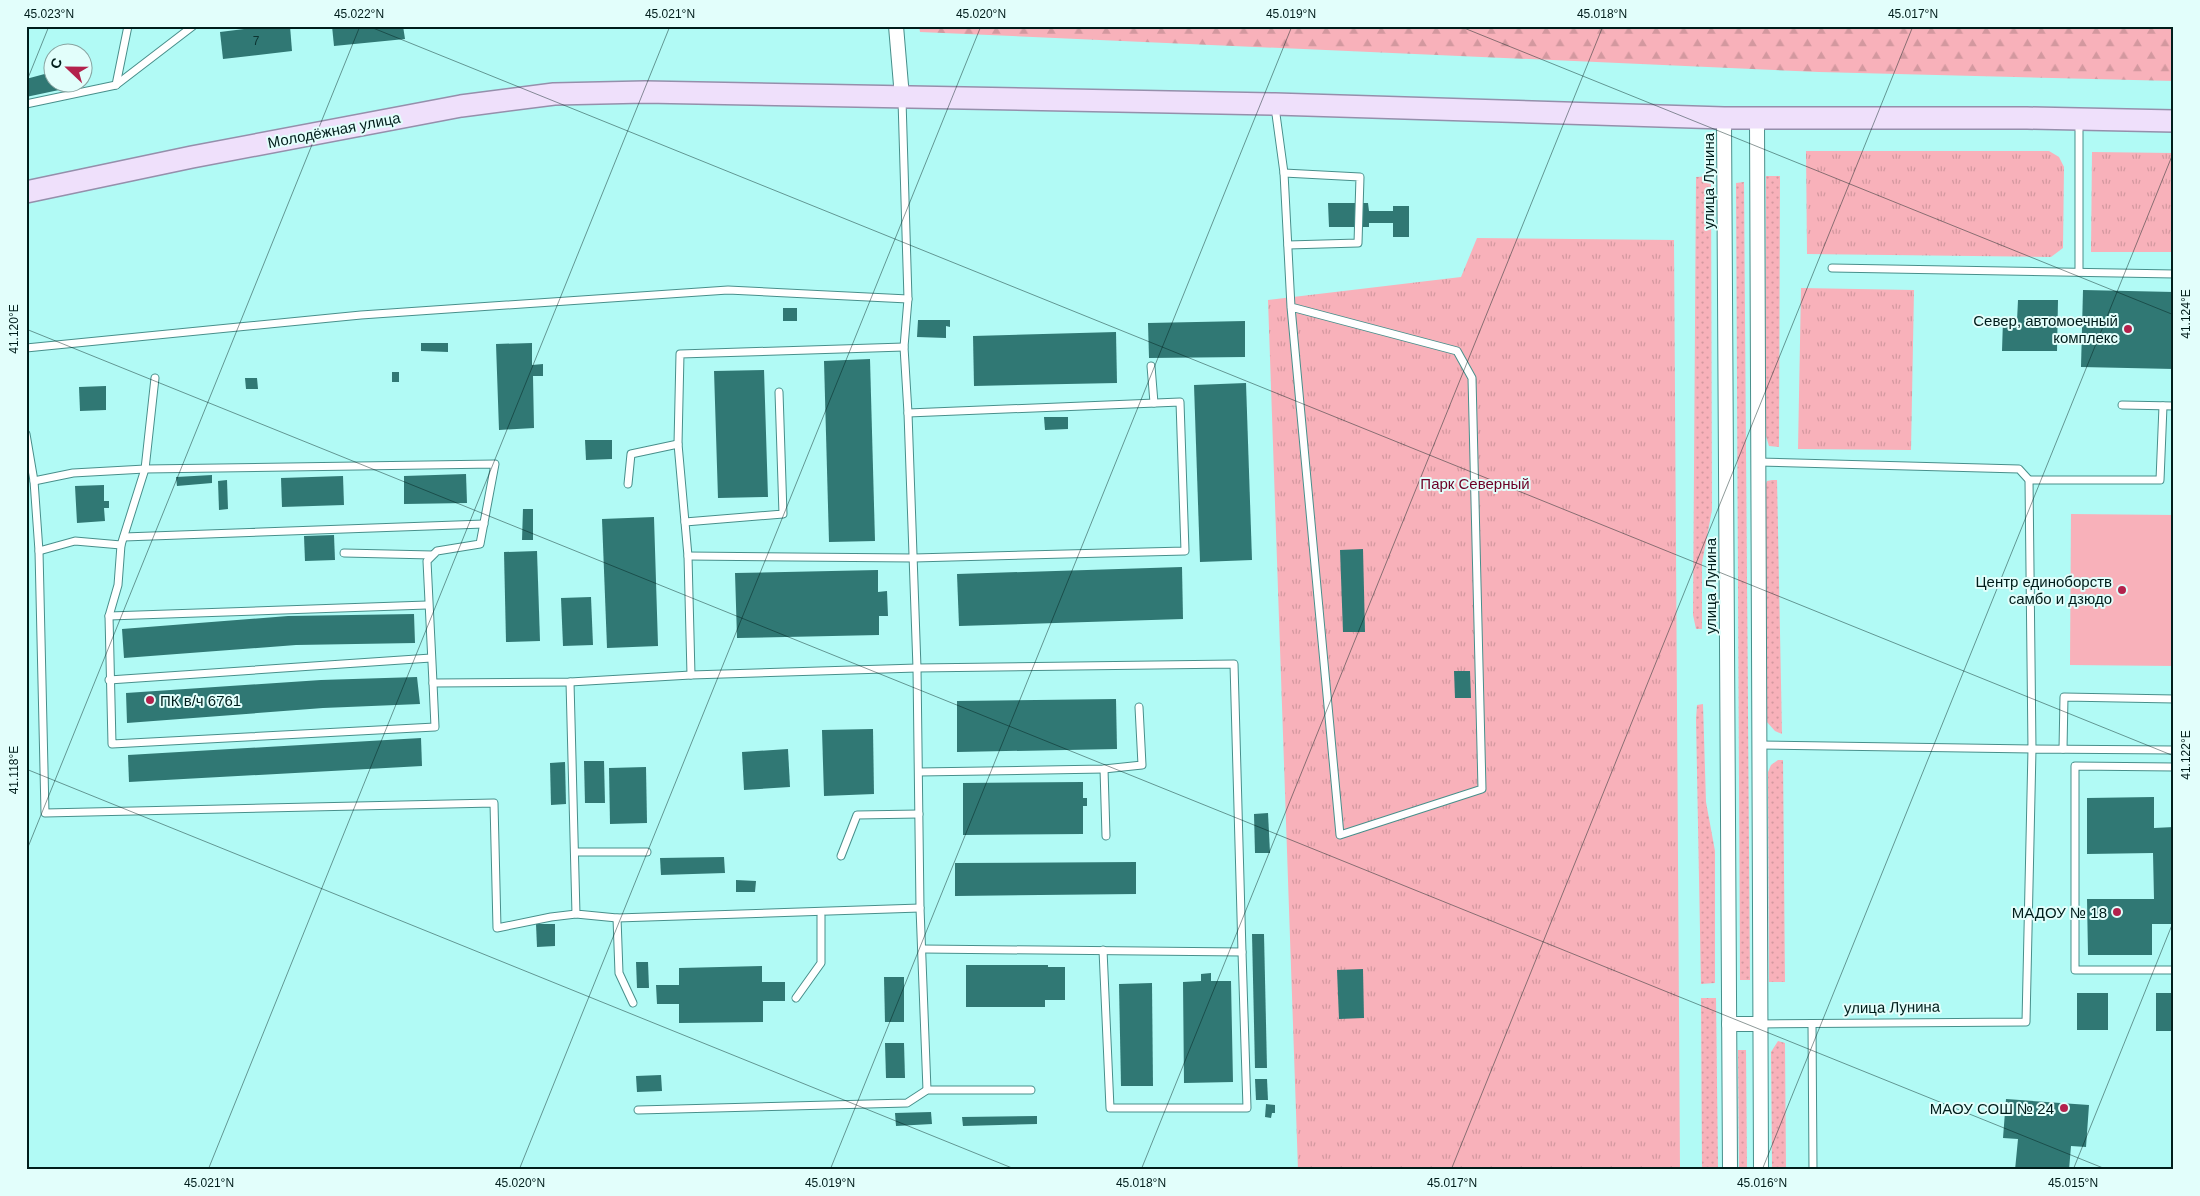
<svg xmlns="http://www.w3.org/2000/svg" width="2200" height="1196" font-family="Helvetica,sans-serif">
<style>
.grass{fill:url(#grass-dots)}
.forest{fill:url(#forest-firs)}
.park{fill:url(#park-tufts)}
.pitch{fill:#f8b1ba}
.building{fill:#307874}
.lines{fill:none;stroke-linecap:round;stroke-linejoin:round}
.service-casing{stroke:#488f8b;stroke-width:9}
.minor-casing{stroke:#488f8b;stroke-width:16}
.primary-casing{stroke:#958fab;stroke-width:24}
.service{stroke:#fff;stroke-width:7}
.minor{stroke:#fff;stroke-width:14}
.primary{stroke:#efe0fb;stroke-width:21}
.ticks{fill:none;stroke:#001d1b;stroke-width:1;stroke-opacity:0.45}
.poi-dot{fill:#b3224c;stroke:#e2fefb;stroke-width:2}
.labels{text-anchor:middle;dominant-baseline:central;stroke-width:4;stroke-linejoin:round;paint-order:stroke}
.number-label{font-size:12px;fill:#0c3431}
.street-label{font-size:15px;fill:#001d1b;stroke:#e2fefb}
.poi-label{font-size:15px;fill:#001d1b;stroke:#e2fefb;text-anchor:end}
.park-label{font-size:15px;fill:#6c0026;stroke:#e2fefb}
.neatline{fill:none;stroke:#001d1b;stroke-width:2}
.ticks-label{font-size:12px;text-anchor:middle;fill:#001d1b}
</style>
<defs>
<pattern id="grass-dots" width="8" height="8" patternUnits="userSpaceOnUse" patternTransform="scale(1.25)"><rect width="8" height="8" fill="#f8b1ba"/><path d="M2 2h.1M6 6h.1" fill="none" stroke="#d3989f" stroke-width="1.8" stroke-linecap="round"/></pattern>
<pattern id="forest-firs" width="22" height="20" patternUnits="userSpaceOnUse" patternTransform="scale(1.25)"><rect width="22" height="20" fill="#f8b1ba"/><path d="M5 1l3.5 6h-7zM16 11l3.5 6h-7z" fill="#d3989f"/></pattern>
<pattern id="park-tufts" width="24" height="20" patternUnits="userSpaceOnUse" patternTransform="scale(1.25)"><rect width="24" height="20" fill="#f8b1ba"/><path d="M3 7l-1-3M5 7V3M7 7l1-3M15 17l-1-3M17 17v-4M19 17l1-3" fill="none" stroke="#d3989f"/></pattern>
</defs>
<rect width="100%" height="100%" fill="#b1faf5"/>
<g class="grass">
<path d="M1711 176 1712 510 1702 563V629H1696L1693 615 1696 177Z"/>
<path d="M1766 176H1780L1779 447 1769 446 1765 433Z"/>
<path d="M1744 182 1750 980H1740L1736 183Z"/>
<path d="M1772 480H1777L1782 734 1775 731 1766 721 1764 489 1767 481Z"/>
<path d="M1703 704 1706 802 1715 851V983L1701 984 1696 719 1697 705Z"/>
<path d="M1778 760H1783L1785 982H1769L1768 772 1771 765Z"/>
<path d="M1701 998H1716L1718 1170H1702Z"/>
<path d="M1778 1041 1785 1043 1786 1170H1772V1165L1771 1052Z"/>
<path d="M1738 1050H1746L1747 1170H1739Z"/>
</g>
<path class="forest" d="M919 26H2174V81L1819 72 920 32Z"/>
<g class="park">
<path d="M1806 151H2049L2059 157 2064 167 2063 248 2051 257 1807 254Z"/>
<path d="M2092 152 2174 153V252H2091Z"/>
<path d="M1477 238 1674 240 1680 1170H1298L1268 300 1461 277Z"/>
<path d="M1801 288 1914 290 1911 450 1798 449Z"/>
</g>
<path class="pitch" d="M2071 514 2174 515V666L2070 665Z"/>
<g class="building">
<path d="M268 26H290L292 51 223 59 220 32Z"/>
<path d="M332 26H403L405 39 334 46Z"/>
<path d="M52 72V82H58L59 90 26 97V79Z"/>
<path d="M1328 203H1368L1369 211H1393V206H1409V237H1393V223H1369V227H1329Z"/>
<path d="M2083 290 2174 292V369L2081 367Z"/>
<path d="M2018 300H2058L2057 351H2002L2003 320 2017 321Z"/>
<rect x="783" y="308" width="14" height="13"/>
<path d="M918 320H950V327L946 326V338L917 337Z"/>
<path d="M1245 321V357L1149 358 1148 323Z"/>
<path d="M1116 332 1117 383 974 386 973 336Z"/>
<path d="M421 343H448V352L421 351Z"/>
<path d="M532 343V365L543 364V376H533L534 428 499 430 496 344Z"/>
<path d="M870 359 875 541 829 542 824 361Z"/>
<path d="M764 370 768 497 718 498 714 371Z"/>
<rect x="392" y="372" width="7" height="10"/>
<path d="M245 378H257L258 389H246Z"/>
<path d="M1246 383 1252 560 1200 562 1194 385Z"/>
<path d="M106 386V410L80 411 79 387Z"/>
<path d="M1044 417H1068V429L1045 430Z"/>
<path d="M585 440H612V459L586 460Z"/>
<path d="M466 474 467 503 404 504V476Z"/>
<path d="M212 475V483L177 486 176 477Z"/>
<path d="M343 476 344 505 282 507 281 478Z"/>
<path d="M227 480 228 509 219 510 218 481Z"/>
<path d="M104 485V501H109V508H104L105 521 77 523 75 486Z"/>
<path d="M523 509H533V540H522Z"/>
<path d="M654 517 658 646 607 648 602 519Z"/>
<path d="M334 535 335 560 305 561 304 536Z"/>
<path d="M1363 549 1365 632H1343L1340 550Z"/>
<path d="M537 551 540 641 506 642 504 552Z"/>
<path d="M1182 567 1183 619 959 626 957 574Z"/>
<path d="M878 570V592L887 591 888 616H879V635L737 638 735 573Z"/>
<path d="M591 597 593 645 563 646 561 598Z"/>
<path d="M414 614 415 643 296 645 124 658 122 629 288 616Z"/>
<path d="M1454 671H1470L1471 698H1455Z"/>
<path d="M417 677 420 704 323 708 127 723 126 693 321 680Z"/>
<path d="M1116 699 1117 749 957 752V701Z"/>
<path d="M873 729 874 794 824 796 822 730Z"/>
<path d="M421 738 422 766 129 782 128 755Z"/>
<path d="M788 749 790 787 744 790 742 752Z"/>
<path d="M584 761H604L605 803H585Z"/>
<path d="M565 762 566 804 551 805 550 763Z"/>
<path d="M646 767 647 823 610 824 609 768Z"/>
<path d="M1083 782V798H1087V806H1083V834L963 835V783Z"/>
<path d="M2154 797V828L2174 827V924H2152V955H2088L2087 899H2154L2153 853 2087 854V798Z"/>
<path d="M1268 813 1270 853H1255L1254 814Z"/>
<path d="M724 857 725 873 661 875 660 858Z"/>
<path d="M1136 862V894L955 896V863Z"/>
<path d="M736 880 756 881 755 892H736Z"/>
<path d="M536 924H555V946L537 947Z"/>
<path d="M1252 934H1264L1267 1068H1255Z"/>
<path d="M636 962H648L649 988H637Z"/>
<path d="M966 965H1048V967H1065V1000H1045V1007H966Z"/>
<path d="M762 966V982H785V1001H763V1022L679 1023V1004H657L656 985H679V968Z"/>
<path d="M1363 969 1364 1018 1339 1019 1337 970Z"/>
<path d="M1211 973V981H1231L1233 1082 1184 1083 1183 982 1201 981V974Z"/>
<path d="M884 977H904V1022H885Z"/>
<path d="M1152 983 1153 1086H1121L1119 984Z"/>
<rect x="2077" y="993" width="31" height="37"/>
<rect x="2156" y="993" width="18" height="38"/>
<path d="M885 1043H904L905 1078H886Z"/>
<path d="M661 1075 662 1091 637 1092 636 1076Z"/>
<path d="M1255 1079H1267L1268 1100H1256Z"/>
<path d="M2006 1099 2089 1105 2086 1147 2071 1146 2069 1170H2015L2018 1139 2003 1138Z"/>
<path d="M1266 1104 1275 1105V1113H1272L1271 1118 1265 1117Z"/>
<path d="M931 1112 932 1124 896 1126 895 1113Z"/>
<path d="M1037 1116V1124L963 1126 962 1117Z"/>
</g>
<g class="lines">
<defs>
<g id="service">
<path d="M116 85 128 26"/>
<path d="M902 100 908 299 904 347 908 413 917 668 920 908 927 1090"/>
<path d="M26 104 116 85 193 26"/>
<path d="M1275 107 1284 173 1291 307 1340 835 1482 789 1472 378 1457 351 1291 307"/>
<path d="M1284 173 1360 177 1358 243 1288 245"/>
<path d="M1832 268 2174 274"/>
<path d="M2079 272V122"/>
<path d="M26 348 361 315 728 290 908 299"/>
<path d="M1151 366 1154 403"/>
<path d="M155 378 145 469 121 545 118 585 109 616 112 744 435 727 433 683"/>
<path d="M2122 405 2174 406"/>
<path d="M26 434 34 481 39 551 75 541 121 545"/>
<path d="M1758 462 2019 469 2029 480 2032 749 1759 745"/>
<path d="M2029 480H2160L2163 406"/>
<path d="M34 481 73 473 145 469 495 464 480 544 437 551 427 561 433 683 570 682 691 675 917 668 1234 664 1242 952 923 949"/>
<path d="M628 484 631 454 678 444"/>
<path d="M685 522 783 514 779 392"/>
<path d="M124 537 484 524"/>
<path d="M39 551 45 813 494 803 497 928 551 917 576 914"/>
<path d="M344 553 432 555"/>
<path d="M688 556 914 558 1185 551 1180 402 908 413"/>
<path d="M109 616 427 605"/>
<path d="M691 675 688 556 678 444 680 354 904 347"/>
<path d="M109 680 431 658"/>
<path d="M570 682 576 914 617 918 920 908"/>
<path d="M2063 749 2064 697 2174 699"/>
<path d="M2174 767 2075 766V970H2174"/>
<path d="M1104 769 1106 836"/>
<path d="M919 772 1104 769 1142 765 1139 707"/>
<path d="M575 852H647"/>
<path d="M841 856 857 815 919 814"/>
<path d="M617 918 619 973 633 1003"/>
<path d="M1103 950 1110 1108H1247L1242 952"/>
<path d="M796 998 821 963V916"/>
<path d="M1759 1024 2026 1022 2032 749 2174 750"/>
<path d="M1812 1024 1813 1170"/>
<path d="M638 1110 907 1103 927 1090H1031"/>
</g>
<g id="minor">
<path d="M896 26 902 97"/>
<path d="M1724 118 1730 1170"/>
<path d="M1757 118 1761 1170"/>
<path d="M1729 1024H1759"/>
</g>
<path id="primary" d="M26 192 192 157 461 106 554 94 645 92 1275 104 1724 118H2027L2174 121"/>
</defs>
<use href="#service" class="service-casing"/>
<use href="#minor" class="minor-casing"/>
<use href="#primary" class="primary-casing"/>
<use href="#service" class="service"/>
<use href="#minor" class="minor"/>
<use href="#primary" class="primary"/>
</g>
<path class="ticks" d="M368 26 2174 756M1459 26 2174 315M26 83 49 26M26 329 2108 1170M26 769 1017 1170M26 852 360 26M208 1170 670 26M519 1170 981 26M830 1170 1292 26M1141 1170 1603 26M1451 1170 1913 26M1762 1170 2174 151M2073 1170 2174 920"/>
<g class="poi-dot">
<circle cx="2128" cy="329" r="5"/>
<circle cx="2122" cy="590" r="5"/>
<circle cx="150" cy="700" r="5"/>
<circle cx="2117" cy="912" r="5"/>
<circle cx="2064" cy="1108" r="5"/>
</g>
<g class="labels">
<g class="number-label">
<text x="256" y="41">7</text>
</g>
<g class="street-label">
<text transform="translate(334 130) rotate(-11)">Молодёжная улица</text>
<text transform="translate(1708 181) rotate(-90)">улица Лунина</text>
<text transform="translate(1710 586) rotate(-90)">улица Лунина</text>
<text transform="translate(1892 1007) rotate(-1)">улица Лунина</text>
</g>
<g class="poi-label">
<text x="2118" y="320">Север, автомоечный<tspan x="2118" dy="17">комплекс</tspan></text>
<text x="2112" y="581">Центр единоборств<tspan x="2112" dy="17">самбо и дзюдо</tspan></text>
<text x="160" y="700" text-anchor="start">ПК в/ч 6761</text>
<text x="2107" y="912">МАДОУ № 18</text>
<text x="2054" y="1108">МАОУ СОШ № 24</text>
</g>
<g class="park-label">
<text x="1475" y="483">Парк Северный</text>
</g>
</g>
<rect width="2200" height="1196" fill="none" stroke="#e2fefb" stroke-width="55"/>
<g transform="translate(68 68) rotate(292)"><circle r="24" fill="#e2fefb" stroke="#88a4a1"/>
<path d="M0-4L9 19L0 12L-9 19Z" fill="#b3224c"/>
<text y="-8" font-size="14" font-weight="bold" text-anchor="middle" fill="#001d1b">С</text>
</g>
<rect x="28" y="28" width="2144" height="1140" class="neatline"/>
<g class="ticks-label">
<text x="49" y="18">45.023°N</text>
<text x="359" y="18">45.022°N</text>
<text x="670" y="18">45.021°N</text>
<text x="981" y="18">45.020°N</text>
<text x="1291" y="18">45.019°N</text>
<text x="1602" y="18">45.018°N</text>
<text x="1913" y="18">45.017°N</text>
<text transform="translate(2186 314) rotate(-90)" y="4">41.124°E</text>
<text transform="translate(14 329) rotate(-90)" y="4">41.120°E</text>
<text transform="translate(2186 755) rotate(-90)" y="4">41.122°E</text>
<text transform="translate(14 770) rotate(-90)" y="4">41.118°E</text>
<text x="209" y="1187">45.021°N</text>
<text x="520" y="1187">45.020°N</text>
<text x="830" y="1187">45.019°N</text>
<text x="1141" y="1187">45.018°N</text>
<text x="1452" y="1187">45.017°N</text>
<text x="1762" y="1187">45.016°N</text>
<text x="2073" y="1187">45.015°N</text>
</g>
</svg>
